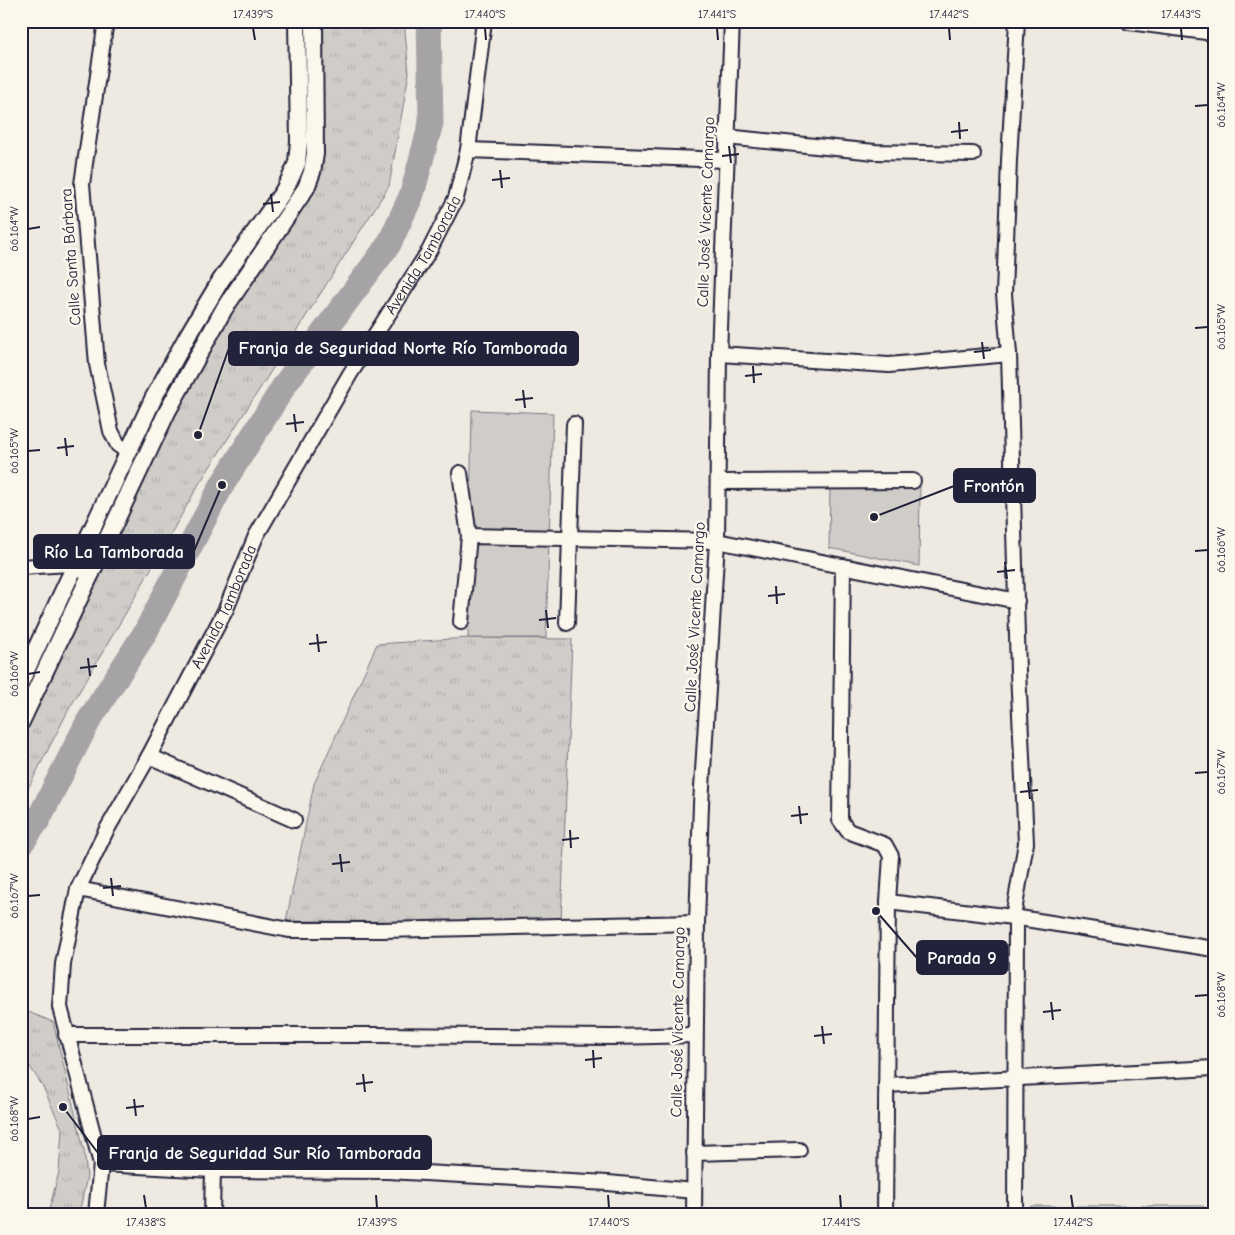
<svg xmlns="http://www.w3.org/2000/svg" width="1235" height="1235" font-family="'Comic Neue',sans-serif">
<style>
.grass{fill:url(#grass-tufts);stroke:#797882}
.green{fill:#d0cdc9;stroke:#797882}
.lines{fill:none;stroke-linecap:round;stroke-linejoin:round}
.river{stroke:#a6a3a7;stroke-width:25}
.minor-casing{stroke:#22223b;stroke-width:18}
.major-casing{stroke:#22223b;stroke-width:20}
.minor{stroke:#fbf7ec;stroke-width:14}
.major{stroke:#fbf7ec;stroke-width:16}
.ticks{fill:none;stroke:#22223b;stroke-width:2}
.labels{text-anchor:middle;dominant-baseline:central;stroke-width:5;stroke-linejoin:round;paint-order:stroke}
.street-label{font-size:16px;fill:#22223b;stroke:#fbf7ec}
.leader{fill:none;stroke:#22223b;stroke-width:2}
.callout-dot{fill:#22223b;stroke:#fbf7ec;stroke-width:2}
.callout{fill:#22223b;stroke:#22223b;stroke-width:2}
.callout-label{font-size:18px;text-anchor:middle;font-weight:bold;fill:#fff}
.neatline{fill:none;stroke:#22223b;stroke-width:2}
.ticks-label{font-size:12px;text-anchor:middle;fill:#22223b}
</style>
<defs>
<pattern id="grass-tufts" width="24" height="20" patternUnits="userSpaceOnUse" patternTransform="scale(1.25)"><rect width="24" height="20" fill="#d0cdc9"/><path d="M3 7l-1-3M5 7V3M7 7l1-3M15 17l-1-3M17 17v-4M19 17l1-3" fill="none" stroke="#b2b0ae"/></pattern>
</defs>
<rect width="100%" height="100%" fill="#eeeae2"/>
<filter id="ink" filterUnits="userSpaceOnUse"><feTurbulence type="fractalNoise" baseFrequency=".02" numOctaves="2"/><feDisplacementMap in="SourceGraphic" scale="10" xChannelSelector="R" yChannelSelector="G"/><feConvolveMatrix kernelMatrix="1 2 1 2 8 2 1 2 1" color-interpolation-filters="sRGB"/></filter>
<g filter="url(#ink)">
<g class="grass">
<path d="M320 21H404L409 73 389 186 199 484 131 604 69 709 21 802V741L189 386 229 316 310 196Z"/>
<path d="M468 638 572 639 561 922 286 921 314 784 377 644Z"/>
<path d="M21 1009 53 1022 84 1150 87 1176 79 1214H48L59 1172 62 1129 42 1085 21 1053Z"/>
</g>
<g class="green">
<path d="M472 410 553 413 546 638H468Z"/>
<path d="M830 482 920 485 919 566 829 548Z"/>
<path d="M1032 1206H1202L1209 1209 1213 1214H1024L1026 1208Z"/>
</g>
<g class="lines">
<path class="river" d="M21 844 38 820 88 722 145 633 222 485 286 383 389 244 412 194 431 123 429 21"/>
<defs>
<g id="minor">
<path d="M106 21 82 184 97 364 111 431 118 445 129 452"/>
<path d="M726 137 875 152 973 154"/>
<path d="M468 150 725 160"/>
<path d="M719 354 889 365 1009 354"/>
<path d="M460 473 469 536 461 622"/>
<path d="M719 482 913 481"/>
<path d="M469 536 717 541 1017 601"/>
<path d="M843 566 840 820 848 831 885 845 891 856 888 902 885 1214"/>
<path d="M21 567 69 564 92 574"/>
<path d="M567 623 574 424"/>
<path d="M149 756 294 820"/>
<path d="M78 889 289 930H382L697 923"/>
<path d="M888 902 1013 917 1214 949"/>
<path d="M1013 917 1026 843 1018 671 1009 354 1004 294 1009 160 1017 21"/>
<path d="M66 1035H378L613 1037 695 1035"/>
<path d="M886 1085 1214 1068"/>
<path d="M694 1153 799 1150"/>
<path d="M101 1164 213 1170 388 1171 608 1183 694 1191"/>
<path id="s1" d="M96 1214 101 1164 60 1007 63 964 78 889 106 831 149 756 226 609 256 536 350 374 429 251 456 198 468 150 484 21"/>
<path d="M212 1214 213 1170"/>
<path d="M694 1214 697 923 701 804 717 541 719 354 732 21"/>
<path d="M1015 1214 1016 917"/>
</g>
<g id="major">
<path d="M1129 21 1214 32"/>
<path d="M21 681 154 397 188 335 221 280 283 192 291 177 297 163 299 141 297 21"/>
<path d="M21 722 167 412 224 309 306 188 312 172 315 154 314 21"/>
</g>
</defs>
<use href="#minor" class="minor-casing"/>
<use href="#major" class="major-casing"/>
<use href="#minor" class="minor"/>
<use href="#major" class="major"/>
</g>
</g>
<path class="ticks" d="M253 28 255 40M485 28 486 40M717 28 718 40M949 28 950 40M1181 28 1182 40M1195 106 1208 105M959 122 960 139M951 132 968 130M729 146 731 163M722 156 739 154M500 170 502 188M492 180 510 178M271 194 273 212M263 204 280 202M28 229 40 227M1195 328 1208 327M982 342 984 359M974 352 991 350M753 366 754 383M745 376 762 374M523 390 525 408M515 400 533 398M294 414 296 432M286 424 304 422M65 438 67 456M57 448 74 446M28 451 40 450M1195 551 1208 550M1005 562 1007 579M997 572 1015 570M776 586 777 604M768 596 785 594M546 610 548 628M539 620 556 618M317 634 319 652M309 644 327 642M88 658 90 676M80 668 97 666M28 674 40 672M1195 773 1208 772M1028 782 1030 799M1020 792 1038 790M799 806 801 824M791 816 808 814M570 830 571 848M562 840 579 838M340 854 342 872M332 864 350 862M111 878 113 896M103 888 121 886M28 896 40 895M1195 996 1208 995M1051 1002 1053 1020M1043 1012 1061 1010M822 1026 824 1044M814 1036 832 1034M593 1050 594 1068M585 1060 602 1058M363 1074 365 1092M356 1084 373 1082M134 1099 136 1116M126 1108 144 1106M28 1119 40 1117M144 1195 146 1208M376 1195 377 1208M608 1195 609 1208M840 1195 841 1208M1071 1195 1073 1208"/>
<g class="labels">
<g class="street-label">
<text transform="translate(706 212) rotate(-88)">Calle José Vicente Camargo</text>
<text stroke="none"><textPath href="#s1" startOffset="1055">Avenida Tamborada</textPath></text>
<text transform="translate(71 257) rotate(-94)">Calle Santa Bárbara</text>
<text stroke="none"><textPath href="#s1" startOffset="650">Avenida Tamborada</textPath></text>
<text transform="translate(695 617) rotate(-87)">Calle José Vicente Camargo</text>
<text transform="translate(678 1022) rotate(-89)">Calle José Vicente Camargo</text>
</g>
</g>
<path class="leader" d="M198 435L229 348M874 517L954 486M222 485L194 551M876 911L917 958M63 1107L98 1153"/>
<g class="callout-dot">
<circle cx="198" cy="435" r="5"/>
<circle cx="874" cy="517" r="5"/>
<circle cx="222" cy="485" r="5"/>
<circle cx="876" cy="911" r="5"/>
<circle cx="63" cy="1107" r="5"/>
</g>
<g class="callout">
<rect x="229" y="332" width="349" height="33" rx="5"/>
<rect x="954" y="469" width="81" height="33" rx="5"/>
<rect x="34" y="535" width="160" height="33" rx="5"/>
<rect x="917" y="941" width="90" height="33" rx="5"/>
<rect x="98" y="1136" width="333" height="33" rx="5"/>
</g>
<g class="callout-label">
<text x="403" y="354">Franja de Seguridad Norte Río Tamborada</text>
<text x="994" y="492">Frontón</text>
<text x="114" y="558">Río La Tamborada</text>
<text x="962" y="964">Parada 9</text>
<text x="265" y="1159">Franja de Seguridad Sur Río Tamborada</text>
</g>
<rect width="1235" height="1235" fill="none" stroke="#fbf7ec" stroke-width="55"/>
<rect x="28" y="28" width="1180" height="1180" class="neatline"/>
<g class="ticks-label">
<text x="253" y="18">17.439°S</text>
<text x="485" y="18">17.440°S</text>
<text x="717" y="18">17.441°S</text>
<text x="949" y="18">17.442°S</text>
<text x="1181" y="18">17.443°S</text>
<text transform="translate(1221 105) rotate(-90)" y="4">66.164°W</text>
<text transform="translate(14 229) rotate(-90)" y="4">66.164°W</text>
<text transform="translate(1221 327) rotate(-90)" y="4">66.165°W</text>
<text transform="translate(14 451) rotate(-90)" y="4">66.165°W</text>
<text transform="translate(1221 550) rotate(-90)" y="4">66.166°W</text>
<text transform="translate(14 674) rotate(-90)" y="4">66.166°W</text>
<text transform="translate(1221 772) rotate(-90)" y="4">66.167°W</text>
<text transform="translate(14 896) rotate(-90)" y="4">66.167°W</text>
<text transform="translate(1221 995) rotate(-90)" y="4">66.168°W</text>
<text transform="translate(14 1119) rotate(-90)" y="4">66.168°W</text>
<text x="146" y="1226">17.438°S</text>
<text x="377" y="1226">17.439°S</text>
<text x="609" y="1226">17.440°S</text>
<text x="841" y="1226">17.441°S</text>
<text x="1073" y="1226">17.442°S</text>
</g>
</svg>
